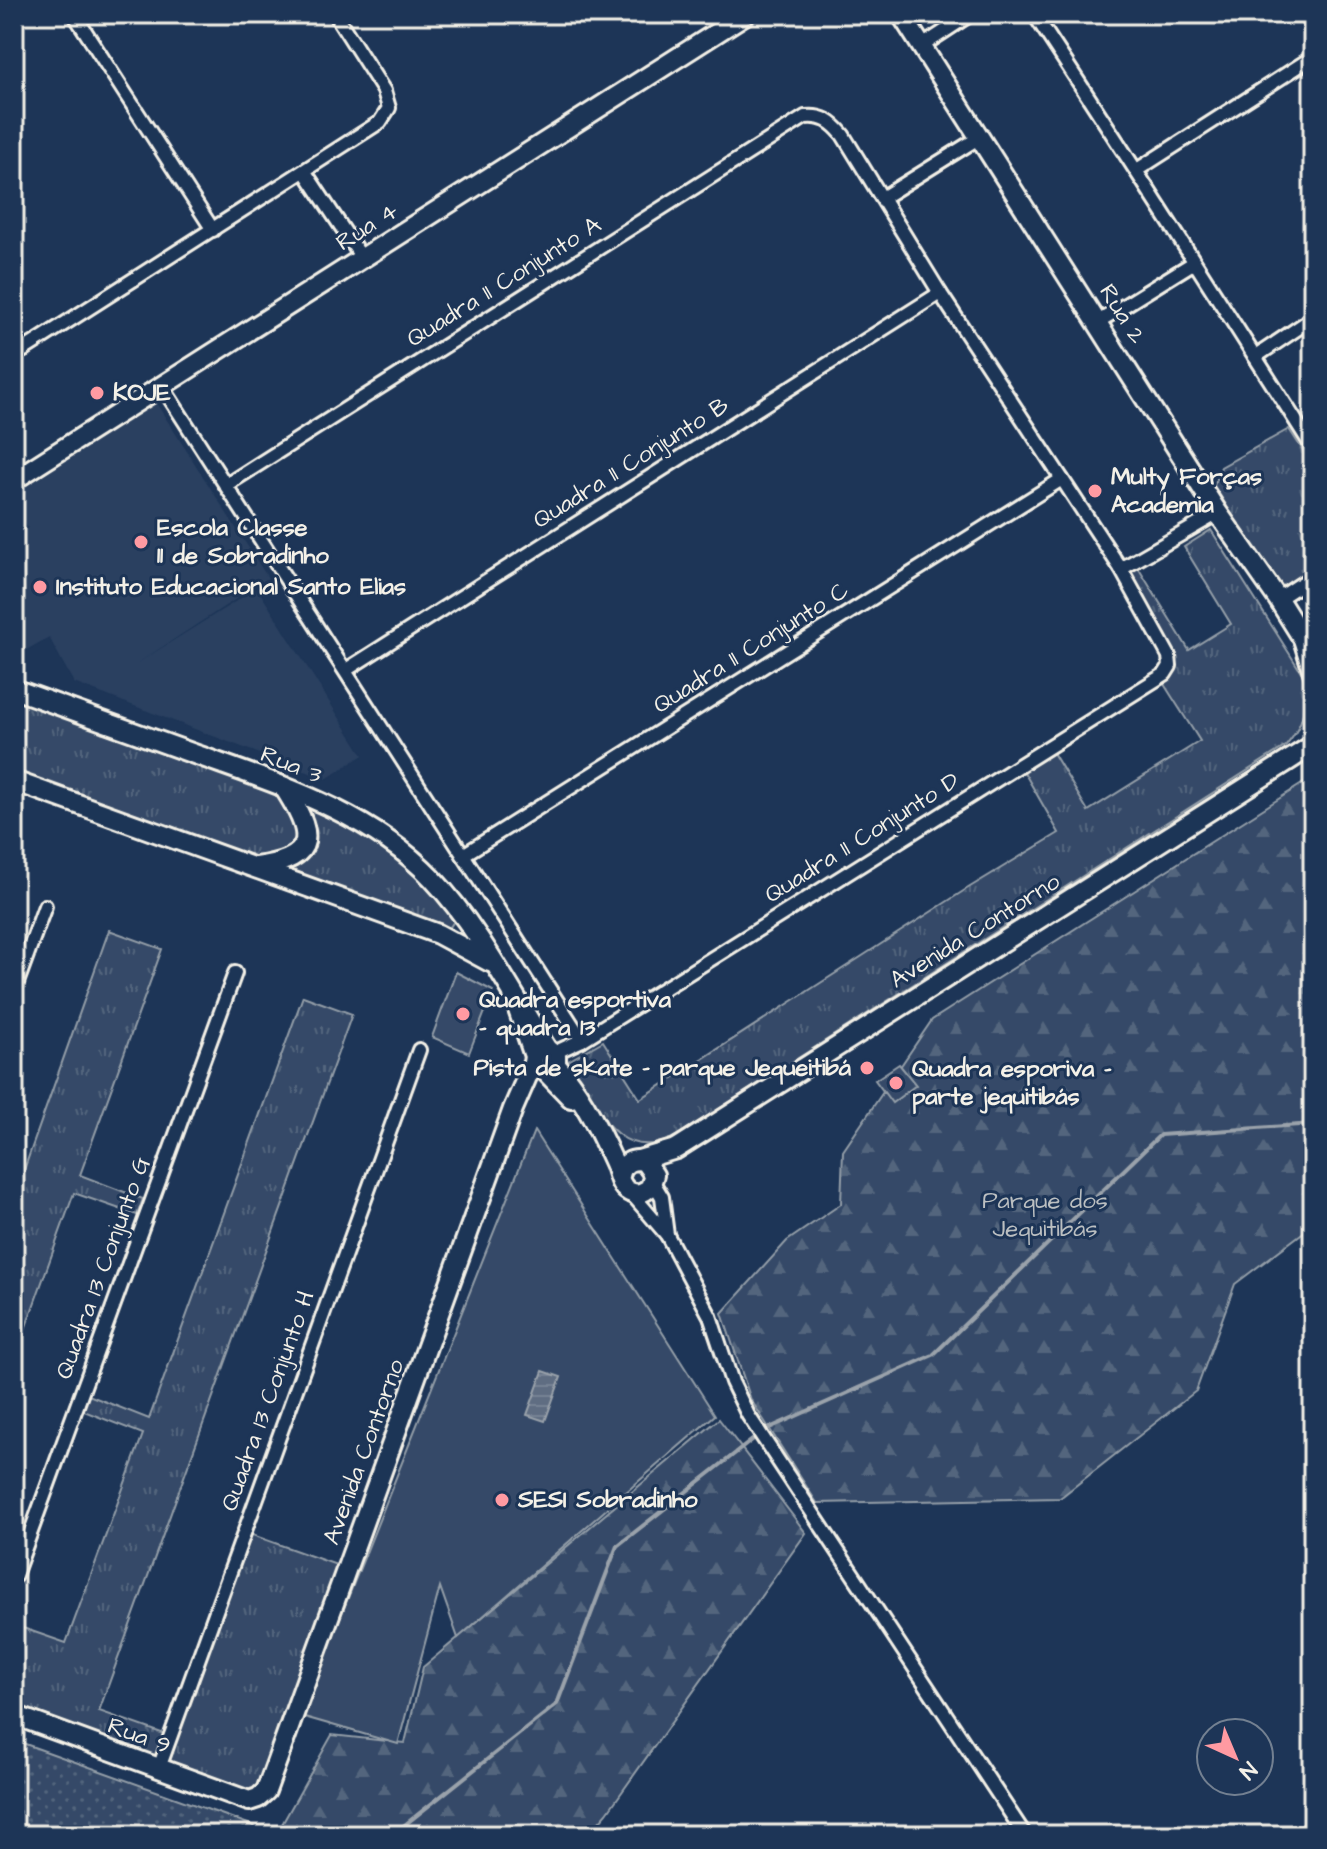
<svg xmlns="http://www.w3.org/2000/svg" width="1327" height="1849" font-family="'Architects Daughter',sans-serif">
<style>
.built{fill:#2a4060}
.grass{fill:url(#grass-tufts);stroke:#949ea8;stroke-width:2}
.forest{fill:url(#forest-firs);stroke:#949ea8;stroke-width:2}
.park{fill:url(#park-dots);stroke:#949ea8;stroke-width:2}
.pitch{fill:#354a67;stroke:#949ea8;stroke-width:2}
.water{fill:url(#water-rules);stroke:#9aa2ab;stroke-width:2}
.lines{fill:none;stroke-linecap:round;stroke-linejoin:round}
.stream{stroke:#9aa2ab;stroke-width:4}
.street-casing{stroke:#f4f1e8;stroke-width:18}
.secondary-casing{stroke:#f4f1e8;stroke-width:24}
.street{stroke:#1d3557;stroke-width:12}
.secondary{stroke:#1d3557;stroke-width:18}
.poi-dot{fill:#ff9aa2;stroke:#1d3557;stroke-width:3}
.labels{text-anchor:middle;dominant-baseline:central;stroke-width:6;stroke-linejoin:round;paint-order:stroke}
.street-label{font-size:24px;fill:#f4f1e8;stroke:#1d3557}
.poi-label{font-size:24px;font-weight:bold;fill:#f4f1e8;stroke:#1d3557;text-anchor:start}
.park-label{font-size:24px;fill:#bbbfc1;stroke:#1d3557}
</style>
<defs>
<pattern id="grass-tufts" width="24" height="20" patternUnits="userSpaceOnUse" patternTransform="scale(2)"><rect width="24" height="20" fill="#354a67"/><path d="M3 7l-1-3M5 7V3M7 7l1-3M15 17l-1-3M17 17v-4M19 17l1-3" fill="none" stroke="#53657d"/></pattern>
<pattern id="forest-firs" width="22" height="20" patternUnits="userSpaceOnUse" patternTransform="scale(2)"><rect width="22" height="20" fill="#354a67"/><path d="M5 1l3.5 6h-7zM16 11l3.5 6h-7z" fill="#53657d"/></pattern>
<pattern id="park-dots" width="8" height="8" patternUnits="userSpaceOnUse" patternTransform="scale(2)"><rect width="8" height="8" fill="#354a67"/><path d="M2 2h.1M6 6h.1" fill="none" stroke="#53657d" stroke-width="1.8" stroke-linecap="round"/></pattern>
<pattern id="water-rules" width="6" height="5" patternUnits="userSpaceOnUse" patternTransform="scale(2)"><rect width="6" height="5" fill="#5e6d82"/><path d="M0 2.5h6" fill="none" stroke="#768294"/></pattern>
</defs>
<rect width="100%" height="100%" fill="#1d3557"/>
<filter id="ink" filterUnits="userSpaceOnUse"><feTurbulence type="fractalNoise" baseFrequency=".0125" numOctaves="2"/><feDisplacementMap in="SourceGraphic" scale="16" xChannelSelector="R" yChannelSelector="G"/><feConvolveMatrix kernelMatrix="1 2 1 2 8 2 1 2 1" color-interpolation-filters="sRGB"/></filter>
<g filter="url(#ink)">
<path class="built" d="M156 403 268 578 136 664 257 588 363 755 326 779 74 683 49 637 14 657V537L28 528 14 506V495Z"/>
<g class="grass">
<path d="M1289 429 1313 466V570L1281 592 1213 488 1221 467Z"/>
<path d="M1211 530 1303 675C1306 705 1306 722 1286 746L678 1135C617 1169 595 1104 568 1061L603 1041 640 1099 965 890 1059 833 1020 765 1049 746 1088 811 1200 741 1162 681 1170 666 1121 569 1134 561 1189 650 1231 624 1184 547Z"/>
<path d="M14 689 283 786 404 853 456 918 450 927 438 934 14 780Z"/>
<path d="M109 930 162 949 80 1175 143 1199 137 1215 74 1193 14 1360V1198Z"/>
<path d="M303 996 352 1014 99 1711 170 1736 244 1532 348 1569 258 1798 14 1715V1625L66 1643 143 1434 76 1408 81 1392 149 1419Z"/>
</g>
<g class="forest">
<path d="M1313 777V1225L1235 1284 1196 1391 1060 1498 817 1503 751 1400 722 1313 787 1241 841 1204 843 1151 932 1020Z"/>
<path d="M719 1419 806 1533 607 1813 588 1835H276L332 1735 405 1743 423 1667Z"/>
</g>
<path class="park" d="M14 1740 254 1826 247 1835H14Z"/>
<g class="pitch">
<path d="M456 972 493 991 469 1053 432 1037Z"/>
<path d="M899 1064 916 1085 892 1103 875 1080Z"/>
<path d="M534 1131 715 1415 458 1638 440 1587 398 1744 301 1716Z"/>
</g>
<path class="water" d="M543 1371 561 1377 545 1421 527 1415Z"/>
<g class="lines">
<path class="stream" d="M392 1835 557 1704 617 1546 765 1430 933 1355 1160 1135 1313 1124"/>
<defs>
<g id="street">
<path d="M74 14 213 230"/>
<path d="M1034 14C1129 158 1221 303 1313 448"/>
<path d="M922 46 971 14"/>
<path d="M1137 170 1313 57"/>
<path d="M305 172 362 258"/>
<path d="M882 198 980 137"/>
<path d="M1098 322 1193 263"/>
<path d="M14 334 24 350"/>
<path d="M14 356 380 122 389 108 384 91 335 14"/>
<path d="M1255 357 1313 318"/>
<path d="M162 386 582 1040"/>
<path d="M226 485 805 117C823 115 832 122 843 135L940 293 1121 569 1169 656 1170 666 1165 674 582 1040 554 1053"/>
<path d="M1121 569 1218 513"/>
<path d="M1278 599 1313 576"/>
<path d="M346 670 940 293"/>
<path d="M463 855 1062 479"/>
<path d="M14 991 45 906"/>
<path d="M653 1182 662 1197 667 1235"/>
<path d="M631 1193 667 1235 710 1316 732 1382 748 1415 1025 1835"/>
<path d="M14 1578 235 973"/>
<path d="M159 1768 419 1050"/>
</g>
<g id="secondary">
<path d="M901 14 1218 513 1278 599 1303 639 1313 672"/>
<path d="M14 480 746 14"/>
<path d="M14 689C75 711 136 733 197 755 280 785 369 812 432 878 478 927 511 992 547 1049L556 1056V1065"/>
<path d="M14 781 438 934 490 962"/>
<path d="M256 867C321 858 313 832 283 786"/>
<path d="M556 1065C581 1093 599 1129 614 1163 618 1172 619 1186 628 1191 636 1196 644 1193 650 1187L654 1175 644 1161C632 1158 622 1163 620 1176"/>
<path d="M547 1073 571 1098"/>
<path d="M639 1160 676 1149 1313 745"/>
<path d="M14 1715 249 1801 258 1798 266 1791 513 1109 533 1063 534 1056 513 995"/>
</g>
</defs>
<use href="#street" class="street-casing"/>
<use href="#secondary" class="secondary-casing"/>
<use href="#street" class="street"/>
<use href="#secondary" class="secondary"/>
</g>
</g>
<g class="poi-dot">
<circle cx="97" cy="393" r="8"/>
<circle cx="1095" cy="491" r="8"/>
<circle cx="141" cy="542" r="8"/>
<circle cx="40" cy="587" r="8"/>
<circle cx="463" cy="1014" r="8"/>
<circle cx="867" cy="1068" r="8"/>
<circle cx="896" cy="1083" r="8"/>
<circle cx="502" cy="1500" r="8"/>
</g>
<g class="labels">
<g class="street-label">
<text transform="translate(367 227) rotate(-33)">Rua 4</text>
<text transform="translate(504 282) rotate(-32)">Quadra 11 Conjunto A</text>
<text transform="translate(1122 314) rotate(58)">Rua 2</text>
<text transform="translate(631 463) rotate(-32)">Quadra 11 Conjunto B</text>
<text transform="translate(751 648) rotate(-32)">Quadra 11 Conjunto C</text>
<text transform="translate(291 765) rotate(22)">Rua 3</text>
<text transform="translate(862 838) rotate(-32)">Quadra 11 Conjunto D</text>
<text transform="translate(975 931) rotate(-32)">Avenida Contorno</text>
<text transform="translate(103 1268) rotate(-70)">Quadra 13 Conjunto G</text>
<text transform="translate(268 1401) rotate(-70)">Quadra 13 Conjunto H</text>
<text transform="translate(364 1452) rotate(-70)">Avenida Contorno</text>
<text transform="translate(139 1736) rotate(20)">Rua 9</text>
</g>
<g class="poi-label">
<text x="113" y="393">KOJE</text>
<text x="1111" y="477">Multy Forças<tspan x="1111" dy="28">Academia</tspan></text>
<text x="157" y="528">Escola Classe<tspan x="157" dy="28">11 de Sobradinho</tspan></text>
<text x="56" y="587">Instituto Educacional Santo Elias</text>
<text x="479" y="1000">Quadra esportiva<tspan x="479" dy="28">- quadra 13</tspan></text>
<text x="851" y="1068" text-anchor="end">Pista de skate - parque Jequeitibá</text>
<text x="912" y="1069">Quadra esporiva -<tspan x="912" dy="28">parte jequitibás</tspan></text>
<text x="518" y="1500">SESI Sobradinho</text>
</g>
<g class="park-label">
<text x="1045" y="1201">Parque dos<tspan x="1045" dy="28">Jequitibás</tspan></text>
</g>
</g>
<rect width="1327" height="1849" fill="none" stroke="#1d3557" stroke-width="48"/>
<rect x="24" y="24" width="1279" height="1801" fill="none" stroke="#f4f1e8" stroke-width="3" filter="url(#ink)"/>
<g transform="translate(1235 1757) rotate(136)"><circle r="38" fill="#1d3557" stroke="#738091" stroke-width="2"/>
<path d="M0-6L14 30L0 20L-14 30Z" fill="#ff9aa2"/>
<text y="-12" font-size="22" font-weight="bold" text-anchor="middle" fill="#f4f1e8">N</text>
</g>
</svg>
